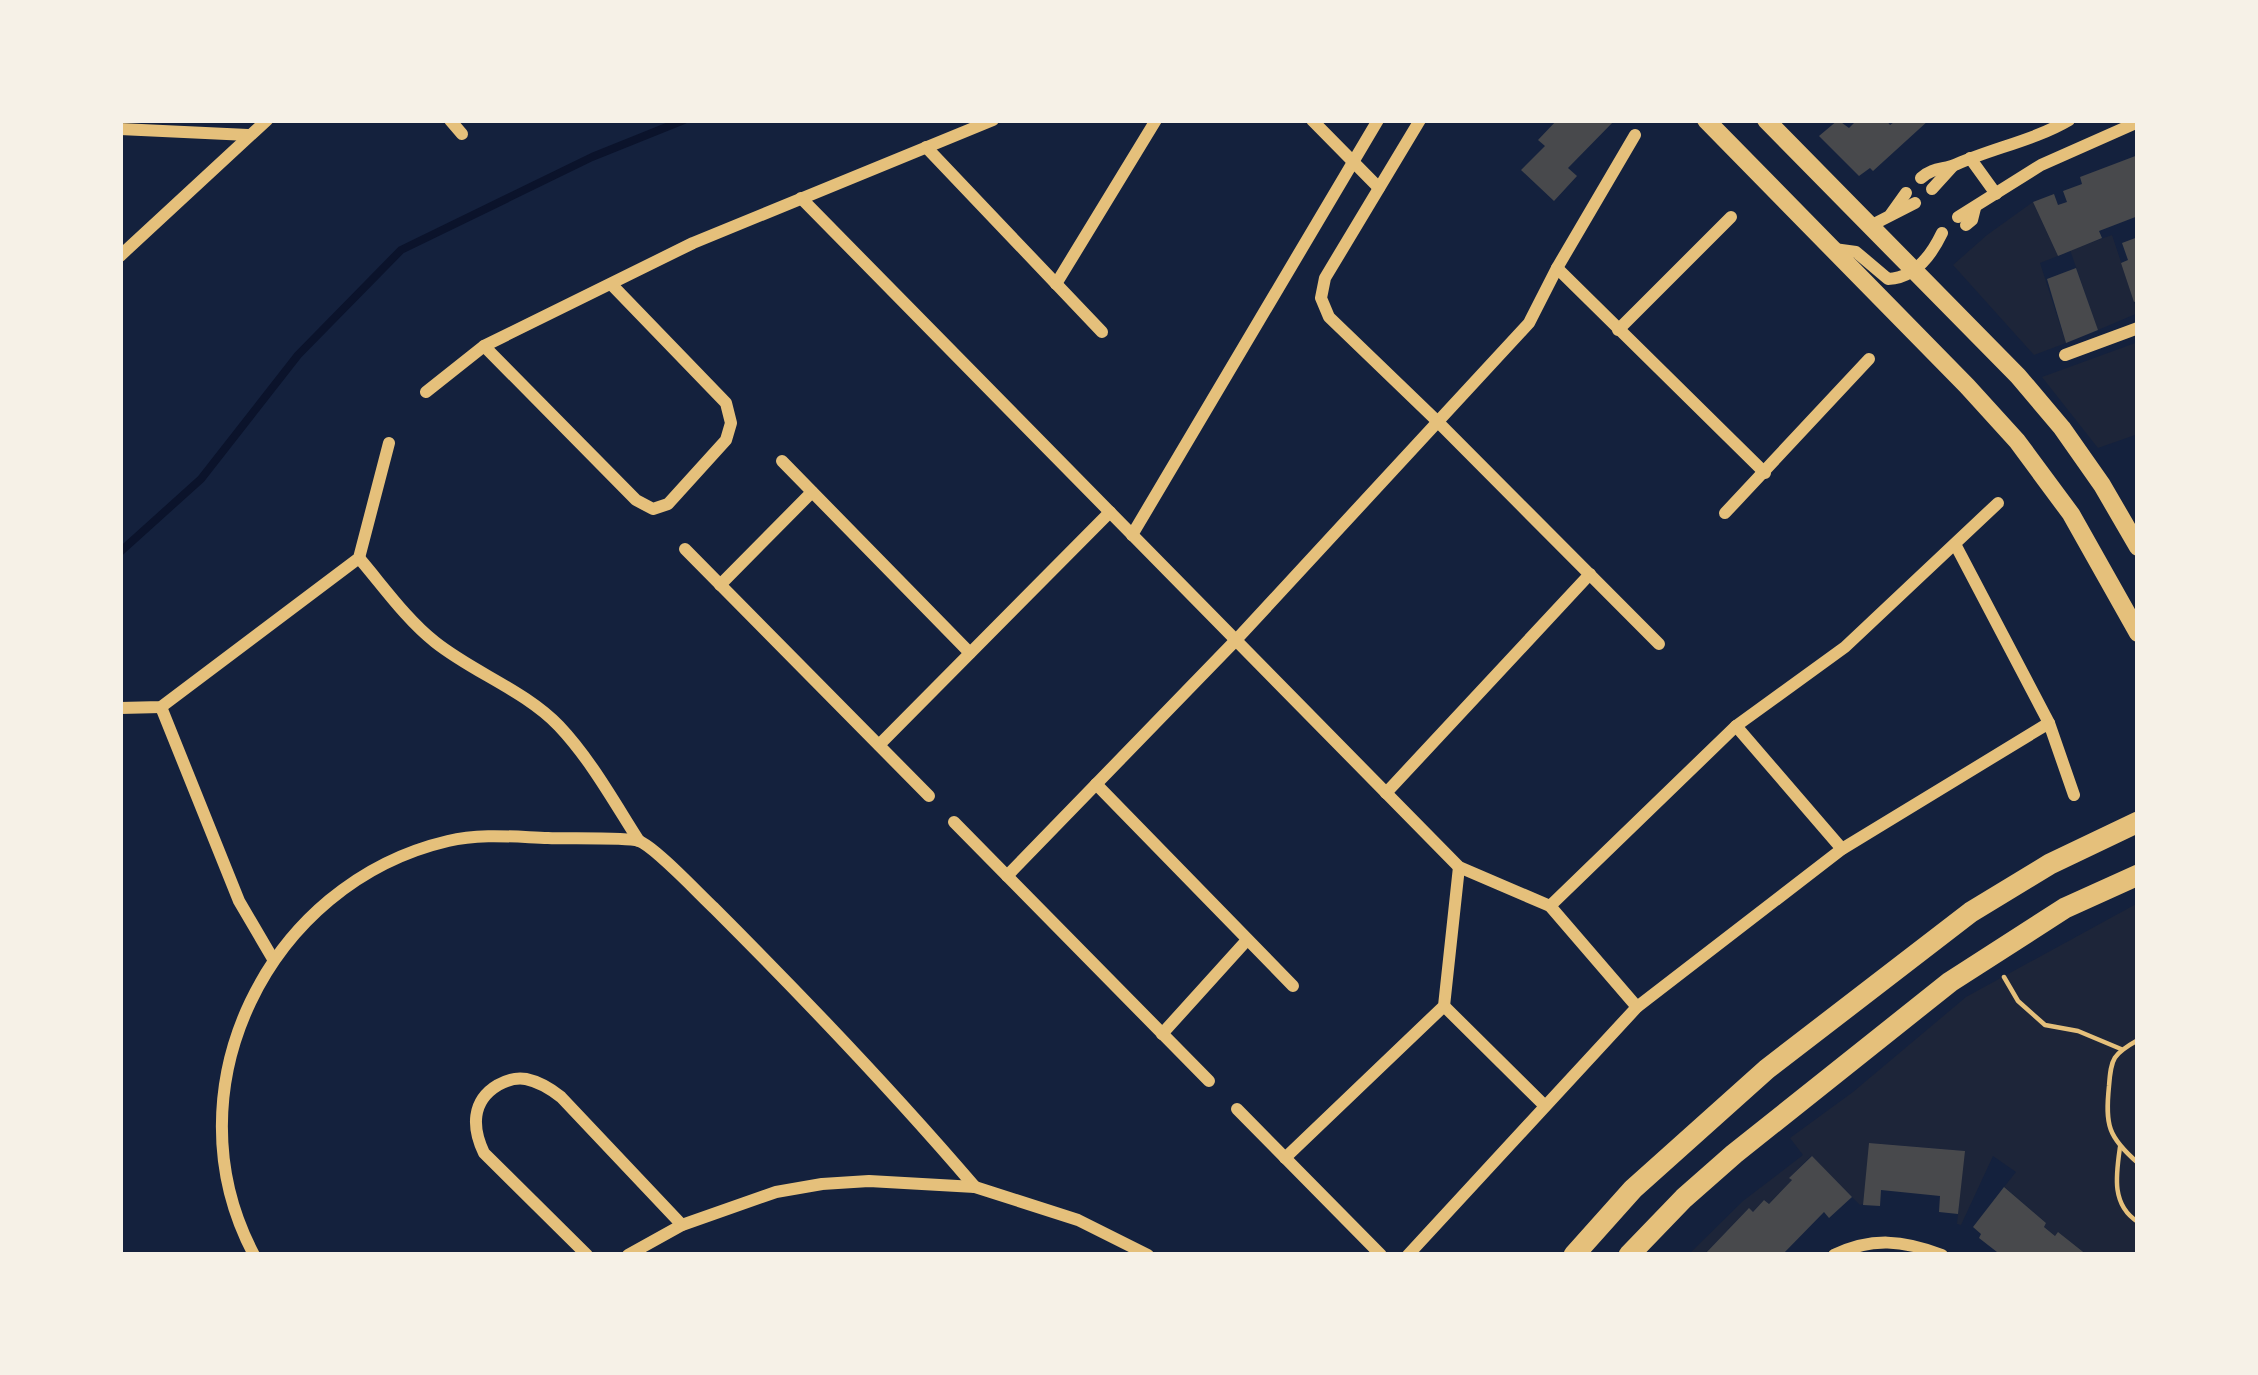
<svg xmlns="http://www.w3.org/2000/svg" width="2258" height="1375" font-family="'DejaVu Sans',sans-serif">
<style>
.green{fill:#1d2539}
.lines{fill:none;stroke-linecap:round;stroke-linejoin:round}
.stream{stroke:#0b132b;stroke-width:8}
.building{fill:#48494c}
.path{stroke:#e5c07b;stroke-width:4.5}
.minor{stroke:#e5c07b;stroke-width:12}
.tertiary{stroke:#e5c07b;stroke-width:18}
.secondary{stroke:#e5c07b;stroke-width:21}
</style>
<rect width="100%" height="100%" fill="#14213d"/>
<g class="green">
<path d="M2033 202 2058 256 2040 263 2066 343 2034 355 1953 265 1987 235Z"/>
<path d="M2112 235 2138 313 2098 330 2070 250Z"/>
<path d="M2138 342V434L2098 448 2042 377Z"/>
<path d="M2138 903V1255H2087L2059 1233 2055 1236 2044 1227 2046 1223 2004 1187 2016 1172 1993 1156 1961 1225 1957 1224 1964 1151 1870 1143 1863 1204 1860 1205 1811 1156 1790 1177 1792 1180 1769 1204 1764 1200 1753 1212 1748 1209 1704 1255H1688L1743 1201 1803 1155 1790 1138 1853 1092 1966 997Z"/>
</g>
<g class="lines">
<path class="stream" d="M120 552 201 479 298 355 401 250 592 157 684 120"/>
</g>
<g class="building">
<path d="M1557 120H1615L1568 168 1577 176 1554 201 1521 170 1545 146 1538 140Z"/>
<path d="M1838 120 1849 128 1857 120H1886L1890 125 1897 120H1929L1873 171 1870 168 1859 176 1819 136Z"/>
<path d="M2138 155V216L2099 231 2102 238 2058 256 2033 202 2054 194 2058 205 2067 202 2063 191 2082 184 2080 177Z"/>
<path d="M2138 237V300L2134 302 2121 263 2128 260 2122 243Z"/>
<path d="M2076 268 2098 330 2066 343 2047 279Z"/>
<path d="M1869 1143 1965 1151 1958 1214 1939 1212 1940 1196 1881 1190 1880 1206 1863 1205Z"/>
<path d="M1812 1156 1852 1197 1829 1218 1824 1212 1782 1255H1704L1749 1208 1753 1212 1764 1200 1769 1204 1792 1180 1789 1178Z"/>
<path d="M2004 1187 2046 1223 2044 1227 2055 1236 2058 1232 2087 1255H1994L1997 1252 1979 1238 1981 1234 1973 1227Z"/>
</g>
<g class="lines">
<g class="path">
<path d="M2004 977 2018 1001 2045 1025 2078 1031 2121 1049"/>
<path d="M2138 1040C2113 1054 2111 1058 2109 1086 2105 1125 2108 1137 2138 1163"/>
<path d="M2120 1147C2116 1175 2111 1205 2138 1222"/>
</g>
<g class="minor">
<path d="M450 120 462 134"/>
<path d="M1312 120 1379 188"/>
<path d="M1420 120 1325 278 1321 298 1329 317 1438 422 1659 644"/>
<path d="M120 129 248 135"/>
<path d="M926 147 1102 332"/>
<path d="M1970 158 1996 194"/>
<path d="M1921 178C1933 167 1944 170 1957 164 1993 148 2035 140 2069 120"/>
<path d="M1932 189 1952 167"/>
<path d="M801 198 1459 867 1550 906 1637 1007"/>
<path d="M1891 214 1906 193"/>
<path d="M1958 217 2041 165 2138 122"/>
<path d="M1966 225 1972 220 1975 208"/>
<path d="M1870 226 1915 203"/>
<path d="M1834 249 1856 252 1888 279C1915 278 1931 256 1942 233"/>
<path d="M120 256 267 120"/>
<path d="M1557 268 1765 473"/>
<path d="M1056 284 1156 120"/>
<path d="M1618 330 1731 217"/>
<path d="M484 346 636 500 653 509 668 504 726 440 731 423 726 403 612 285"/>
<path d="M2065 355 2138 328"/>
<path d="M426 392 484 346 693 243 993 120"/>
<path d="M782 461 970 653"/>
<path d="M1725 513 1869 359"/>
<path d="M1132 535 1378 120"/>
<path d="M1955 544 2049 723"/>
<path d="M685 549 929 796"/>
<path d="M359 558C383 586 406 619 435 642 474 673 524 690 559 726 591 760 614 802 639 841"/>
<path d="M720 585 812 492"/>
<path d="M161 707 239 901 273 959"/>
<path d="M120 708 161 707 359 558 389 443"/>
<path d="M1736 726 1842 849"/>
<path d="M879 745 1110 512"/>
<path d="M1096 784 1293 986"/>
<path d="M1386 793 1590 574"/>
<path d="M954 822 1209 1081"/>
<path d="M1007 876 1236 640 1529 323 1557 268 1635 135"/>
<path d="M1550 906 1736 726 1845 647 1998 503"/>
<path d="M1444 1006 1545 1106"/>
<path d="M1162 1034 1247 940"/>
<path d="M1237 1109 1381 1255"/>
<path d="M1285 1158 1444 1006 1459 867"/>
<path d="M254 1255C166 1090 268 883 448 841 480 833 516 837 548 838 565 839 627 837 639 841 655 847 699 894 714 908 804 998 892 1090 975 1187"/>
<path d="M587 1255 484 1153C472 1128 471 1101 498 1085 507 1080 516 1077 526 1079 540 1082 551 1089 561 1097L682 1225"/>
<path d="M628 1255 682 1225 776 1192 822 1184 869 1181 975 1187 1078 1220 1148 1255"/>
<path d="M1408 1255 1637 1007 1842 849 2049 723 2074 795"/>
<path d="M1834 1255C1872 1237 1903 1240 1942 1255"/>
</g>
<g class="tertiary">
<path d="M1706 120 1967 386 2017 441 2071 514 2138 633"/>
<path d="M1766 120 2018 376 2062 428 2102 485 2138 547"/>
</g>
<g class="secondary">
<path d="M1574 1255 1633 1189 1767 1069 1971 912 2050 864 2138 822"/>
<path d="M1629 1255 1684 1198 1734 1154 1950 982 2065 908 2138 875"/>
</g>
</g>
<rect width="2258" height="1375" fill="none" stroke="#f6f1e7" stroke-width="246"/>
</svg>
